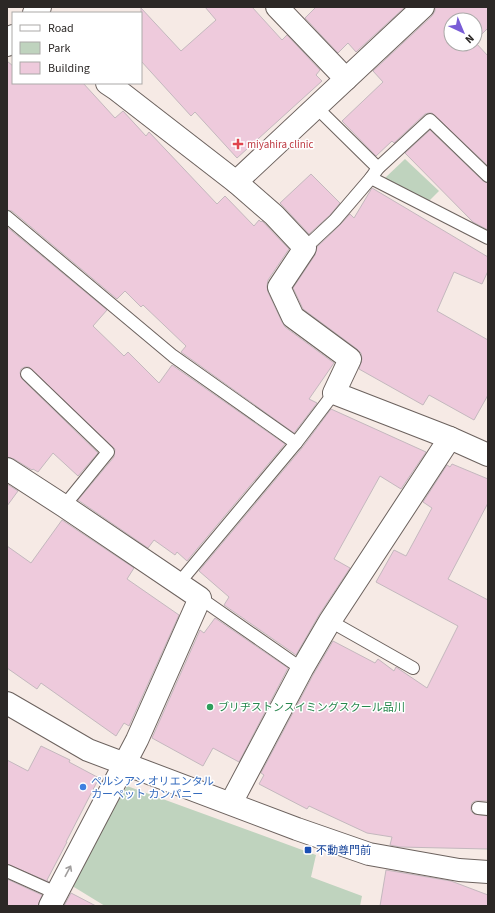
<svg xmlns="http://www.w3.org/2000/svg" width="495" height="913" font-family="'Source Sans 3','Noto Sans JP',sans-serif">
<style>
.green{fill:#bfd3be}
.building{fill:#eecadc;stroke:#c4b8be}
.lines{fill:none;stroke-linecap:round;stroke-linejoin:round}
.service-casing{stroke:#6c625e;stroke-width:14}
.minor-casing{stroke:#6c625e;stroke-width:24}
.tertiary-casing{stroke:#6c625e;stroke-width:24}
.service{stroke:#fff;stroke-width:12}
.minor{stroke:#fff;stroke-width:22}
.tertiary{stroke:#fff;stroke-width:22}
.oneway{stroke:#a09e9d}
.health-dot{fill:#e0444e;stroke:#fff;stroke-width:1.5}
.leisure-dot{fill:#2e9e5b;stroke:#fff;stroke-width:1.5}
.shop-dot{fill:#3f7fe0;stroke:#fff;stroke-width:1.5}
.transit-dot{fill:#1a4fb4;stroke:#fff;stroke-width:1.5}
.labels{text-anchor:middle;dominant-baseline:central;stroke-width:3;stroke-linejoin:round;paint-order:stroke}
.health-label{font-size:11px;fill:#be3a42;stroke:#fff;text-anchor:start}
.leisure-label{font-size:11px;fill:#27864d;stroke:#fff;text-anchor:start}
.shop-label{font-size:11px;fill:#366cbe;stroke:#fff;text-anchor:start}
.transit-label{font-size:11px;fill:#164399;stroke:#fff;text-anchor:start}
</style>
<rect width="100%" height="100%" fill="#f6eae5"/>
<g class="green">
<path d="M405 159 439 191 427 203 385 178Z"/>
<path d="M127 786 316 855 311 877 362 896 360 906H105L69 884Z"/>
</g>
<g class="building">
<path d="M205 7H252L282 40 287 35 320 70 316 75 322 81 237 158 195 112 191 116 141 61V8L181 51 216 20Z"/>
<path d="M316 7H405L356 52 348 43 338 53 305 18Z"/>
<path d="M435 7H488V28L475 41V20H451V44H475V42L488 56V166L432 113H429L425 114 394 143 392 141 376 156 342 121 383 82 373 71 432 16 435 11Z"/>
<path d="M7 61 13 66V83H83L115 118 123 111 146 136 149 132 217 204 225 196 254 226 259 220 261 222 262 221 289 249 268 280 267 286 268 292 282 322 285 327 334 363 309 399 317 403 294 433 181 352 186 346 143 305 141 307 125 291 117 299 12 211 7 210Z"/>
<path d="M430 130 483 181 488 183V230L473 222 405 153Z"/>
<path d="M311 174 340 203 330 215 309 234 280 203Z"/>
<path d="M372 188 488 257V271L482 284 454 272 437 311 488 340V395L474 420 429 395 423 405 359 369 362 359 361 353 357 349 303 309 293 288 315 255 317 247 340 225 350 214 354 218Z"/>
<path d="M7 227 107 310 93 326 124 356 128 352 159 383 172 365 285 444 187 561 177 552 175 555 154 540 148 548 78 500 114 457 115 449 29 367H25L21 369 20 373 22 379 98 453 78 476 53 453 38 472 33 469 32 470 14 459 7 457Z"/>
<path d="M331 409 426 452 401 489 380 476 334 559 350 568 319 615 296 655 224 605 229 597 199 571 302 448Z"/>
<path d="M452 464 488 479V503L448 579 488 600V801H475L472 803 471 808V811L474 814 488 816V849L400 847 390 845 392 837 367 833 309 806 307 809 259 784 264 775 261 773 313 675 333 641 375 663 378 659 394 671 396 667 427 688 458 626 376 582 394 550 406 556 432 508 423 502 447 465 450 467Z"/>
<path d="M7 484 18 491 7 506Z"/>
<path d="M62 520 134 568 127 579 179 615 129 726 124 723 116 736 41 683 37 689 7 668V546L31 563Z"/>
<path d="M215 618 288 668 239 762 213 748 203 766 152 738 200 630 204 633Z"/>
<path d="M41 746 70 760 69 762 99 778 66 842H67L47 880 49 882 7 864V760L28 771Z"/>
<path d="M386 870 451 881 488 895V906H380Z"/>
<path d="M7 879 42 895 38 906H7Z"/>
<path d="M71 893 96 906H64Z"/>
</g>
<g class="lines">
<defs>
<g id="service">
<path d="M316 107 378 168"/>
<path d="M371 178 488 238"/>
<path d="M7 217 173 356 296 443 334 393"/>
<path d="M305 248 335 220 371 178 378 168 430 120 488 176"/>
<path d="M27 374 108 452 64 506"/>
<path d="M179 583 296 443"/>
<path d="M200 598 302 669"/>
<path d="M330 621 413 668"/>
<path d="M478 808 488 809"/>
<path d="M7 871 56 893"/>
</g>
<g id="minor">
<path d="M277 7 346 79"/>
<path d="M34 13 40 7"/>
<path d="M7 45 13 36"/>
<path d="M107 83 116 89 236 182 274 215 305 248 279 287 293 317 350 359 334 393 450 438 488 455"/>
<path d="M236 182 423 7"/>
<path d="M7 469 64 506 200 598 137 740 50 906"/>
<path d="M231 803 302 669 330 621 450 438"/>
</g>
<path id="tertiary" d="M7 703 88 750 297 829 369 854 459 870 488 872"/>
</defs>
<use href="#service" class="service-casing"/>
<use href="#minor" class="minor-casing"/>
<use href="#tertiary" class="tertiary-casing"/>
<use href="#service" class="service"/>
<use href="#minor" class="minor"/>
<use href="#tertiary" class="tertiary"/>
</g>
<defs><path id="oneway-shaft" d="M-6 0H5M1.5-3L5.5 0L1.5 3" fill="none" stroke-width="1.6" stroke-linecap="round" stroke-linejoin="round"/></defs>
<use class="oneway" href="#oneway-shaft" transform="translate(68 871) rotate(-62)"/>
<path class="health-dot" d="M236 138h4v4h4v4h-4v4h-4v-4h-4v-4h4z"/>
<circle class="leisure-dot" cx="210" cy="707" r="4"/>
<circle class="shop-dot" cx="83" cy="787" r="4"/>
<rect class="transit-dot" x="304" y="846" width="8" height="8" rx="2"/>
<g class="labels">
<g class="health-label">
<text x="247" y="144">miyahira clinic</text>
</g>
<g class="leisure-label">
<text x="218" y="707">ブリヂストンスイミングスクール品川</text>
</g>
<g class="shop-label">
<text x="91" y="781">ペルシアン オリエンタル<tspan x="91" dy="13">カーペット カンパニー</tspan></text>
</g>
<g class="transit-label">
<text x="316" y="850">不動尊門前</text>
</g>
</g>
<rect width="495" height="913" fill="none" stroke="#2c2826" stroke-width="16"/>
<rect x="12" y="12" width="130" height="72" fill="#ffffff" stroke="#aba9a8"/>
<rect x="20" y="25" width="20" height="6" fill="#ffffff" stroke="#aba9a8"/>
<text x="48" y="32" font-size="12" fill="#2c2826">Road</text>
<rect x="20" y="42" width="20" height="12" fill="#bfd3be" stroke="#aba9a8"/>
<text x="48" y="52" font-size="12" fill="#2c2826">Park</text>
<rect x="20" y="62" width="20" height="12" fill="#eecadc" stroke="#aba9a8"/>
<text x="48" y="72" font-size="12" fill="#2c2826">Building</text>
<g transform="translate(463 32) rotate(136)"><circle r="19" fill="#ffffff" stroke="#aba9a8"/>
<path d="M0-3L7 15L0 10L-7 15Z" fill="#795cd6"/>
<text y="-6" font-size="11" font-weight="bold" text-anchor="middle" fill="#2c2826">N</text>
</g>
</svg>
